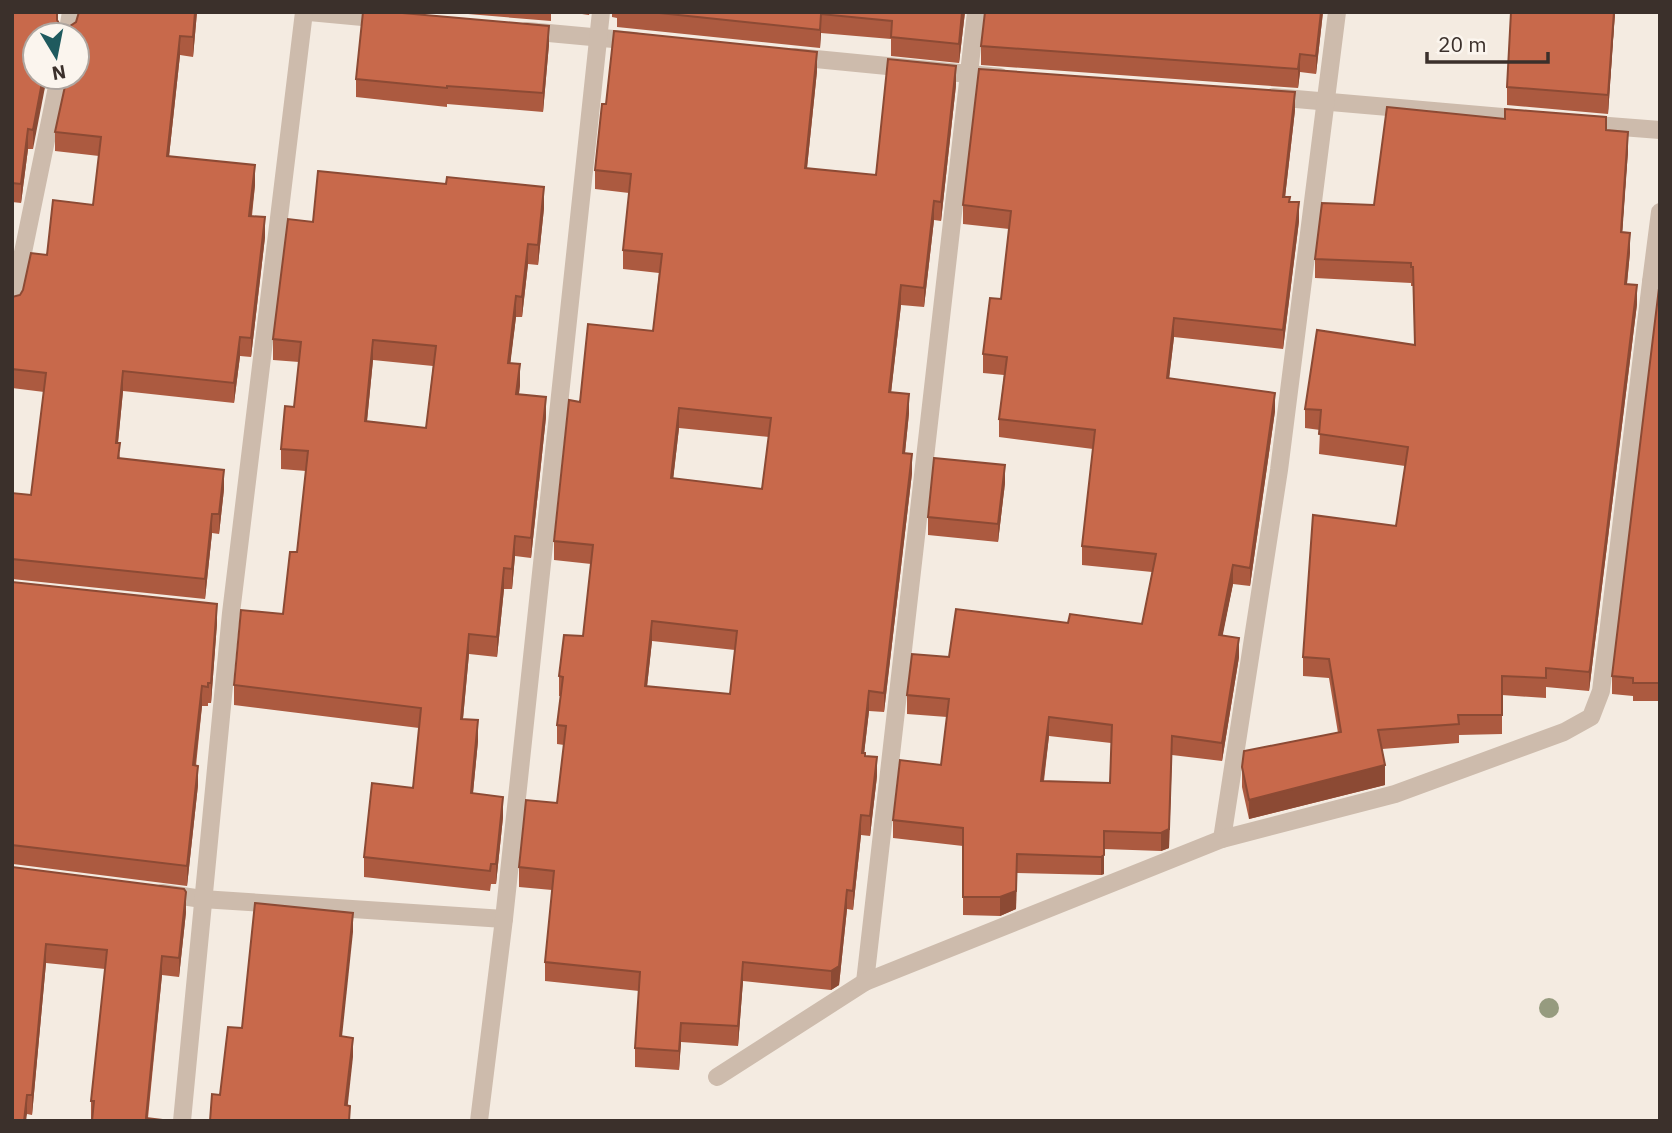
<svg xmlns="http://www.w3.org/2000/svg" width="1672" height="1133" font-family="'IBM Plex Sans',sans-serif">
<style>
.lines{fill:none;stroke-linecap:round;stroke-linejoin:round}
.street{stroke:#cdbbac;stroke-width:18}
.tree{fill:#969b7f}
.wall{fill:#ac5a40;fill-rule:evenodd}
.shaded-wall{fill:#8c4a34}
.building{fill:#c8694b;stroke:#8c4a34;stroke-width:2;fill-rule:evenodd}
</style>
<rect width="100%" height="100%" fill="#f4ebe1"/>
<g class="lines">
<g class="street">
<path d="M309 12 384 19"/>
<path d="M527 31 635 41"/>
<path d="M67 35 71 12"/>
<path d="M795 57 1000 77"/>
<path d="M1273 97 1527 119"/>
<path d="M1583 124 1660 130"/>
<path d="M1651 282 1660 212"/>
<path d="M12 306 59 77"/>
<path d="M1222 839 1279 470 1337 12"/>
<path d="M162 893 202 899 504 919"/>
<path d="M865 982 976 12"/>
<path d="M717 1077 865 982 1222 839 1395 794 1564 732 1591 717 1601 691 1651 282 1660 284"/>
<path d="M182 1121 231 613 304 12"/>
<path d="M479 1121 504 919 601 12"/>
</g>
</g>
<circle class="tree" cx="1549" cy="1008" r="10"/>
<g class="wall">
<path d="M12 12H58V21L60 25 70 26 76 22 79 12H197L193 57 180 55 169 156 255 185 252 216 265 237 251 357 240 356 234 403 123 391 118 443 120 459 224 489 219 534 212 533 205 599 12 579V493L31 495 44 392 12 388V297L20 295 47 255 93 205 99 156 55 151V132L77 35H35L33 149H28L21 203 12 202Z"/>
<path d="M444 12H551V21Z"/>
<path d="M568 12H590L589 15Z"/>
<path d="M612 12H965L959 63 891 56V39L821 33 820 48 617 27V18L612 17Z"/>
<path d="M985 12H1323L1316 74 1300 72 1298 88 981 65V46Z"/>
<path d="M1615 12 1608 114 1507 105V87Z"/>
<path d="M549 44 543 112 447 104V107L356 97V79Z"/>
<path d="M817 71 807 168 876 175 956 85 941 221 934 220 924 307 901 305 891 392 909 413 905 453 912 473 884 712 869 711 864 753 877 776 870 836 861 835 853 910 847 909 839 985 831 990 743 981 738 1046 681 1042 679 1070 635 1067V1048L639 991 545 981V962L552 890 519 887V867L557 803 564 745 557 744V725L561 696H559V676L583 636 591 564 554 560V541L580 402 653 331 659 273 623 269V250L629 193 595 189V170L606 104ZM679 428 769 437 762 489 673 479ZM652 641 735 650 730 694 647 686Z"/>
<path d="M1295 110 1285 197 1290 202 1299 221 1283 349 1174 337 1169 378 1275 411 1250 586 1233 584 1222 636 1239 657 1222 761 1172 755 1169 848 1161 851 1104 849V874L1101 875 1017 873 1016 909 1000 916 963 915V846L893 838V820L941 765 947 717 907 714V695L949 657 1068 623 1142 624 1152 572 1082 565V546L1093 449 999 437V419L1004 375 983 373V354L1001 299 1009 229 963 224V205ZM1049 736 1111 743 1110 783 1044 781Z"/>
<path d="M1606 130 1628 151 1622 232 1630 252 1627 284 1637 304 1589 691 1546 687V698L1502 695V734L1459 735V743L1382 749 1385 785 1249 819 1242 787V767L1338 733 1329 678 1303 676V657L1396 526 1405 466 1319 454 1320 430 1305 428V409L1415 345 1413 286H1411V283L1315 278V259L1374 205Z"/>
<path d="M544 208 538 265 528 264 522 317H516L510 363 520 385 519 394 546 417 531 558 515 556 512 589H504L497 657 469 654 463 719 478 741 473 793 503 817 496 884H491L490 891 364 877V857L413 788 419 728 234 705V685L283 614 297 552 306 471 281 469V449L294 407 299 362 273 360V339L313 222ZM373 360 433 366 426 428 367 421Z"/>
<path d="M1659 288 1660 701H1633V696L1612 694V676Z"/>
<path d="M1005 483 998 542 928 535V517Z"/>
<path d="M12 582 217 623 211 703H208V706H202L196 766 198 785 187 886 13 864Z"/>
<path d="M12 867 186 912 179 977 162 975 148 1118 171 1121 91 1120V1101L105 969 46 963 32 1115 27 1114Z"/>
</g>
<g class="shaded-wall">
<path d="M195 12H197L193 57V37Z"/>
<path d="M962 12H965L959 63V44Z"/>
<path d="M1321 12H1323L1316 74V56Z"/>
<path d="M1614 12H1615L1608 114V95Z"/>
<path d="M821 14V33L820 48V30Z"/>
<path d="M549 26V44L543 112V93Z"/>
<path d="M180 36V55L167 175V156Z"/>
<path d="M817 52V71L805 187V168Z"/>
<path d="M1300 54V72L1298 88V69Z"/>
<path d="M956 66V85L941 221V202Z"/>
<path d="M43 77H47L33 149V130Z"/>
<path d="M1295 92V110L1283 215V197Z"/>
<path d="M28 129V149L21 203V184Z"/>
<path d="M1628 132V151L1621 251V232Z"/>
<path d="M255 165V185L249 235V216Z"/>
<path d="M544 187V208L538 265V245Z"/>
<path d="M934 201V220L924 307V288Z"/>
<path d="M1299 202V221L1283 349V330Z"/>
<path d="M265 217V237L251 357V338Z"/>
<path d="M1630 233V252L1625 303V284Z"/>
<path d="M528 244V264L522 317V297Z"/>
<path d="M901 285V305L889 411V392Z"/>
<path d="M1637 285V304L1589 691V672Z"/>
<path d="M516 296V317L508 383V363Z"/>
<path d="M1174 318V337L1167 396V378Z"/>
<path d="M240 337V356L234 403V383Z"/>
<path d="M373 340V360L365 441V421Z"/>
<path d="M520 364V385L516 414V394Z"/>
<path d="M123 371V391L116 462V443Z"/>
<path d="M1275 393V411L1250 586V568Z"/>
<path d="M909 394V413L903 472V453Z"/>
<path d="M546 397V417L531 558V538Z"/>
<path d="M679 408V428L671 498V478Z"/>
<path d="M912 454V473L884 712V693Z"/>
<path d="M1005 465V483L998 542V524Z"/>
<path d="M224 470V489L219 534V514Z"/>
<path d="M212 514V533L205 599V579Z"/>
<path d="M515 536V556L512 589V569Z"/>
<path d="M1233 565V584L1219 654V635Z"/>
<path d="M504 568V589L497 657V637Z"/>
<path d="M217 604V623L211 703V683Z"/>
<path d="M652 621V641L645 705V686Z"/>
<path d="M469 634V654L461 739V719Z"/>
<path d="M1239 638V657L1222 761V743Z"/>
<path d="M202 686V706L193 785V765Z"/>
<path d="M869 691V711L862 772V753Z"/>
<path d="M1049 717V736L1041 800V781Z"/>
<path d="M478 720V741L471 813V793Z"/>
<path d="M1172 736 1169 848 1161 851V833Z"/>
<path d="M877 757V776L870 836V816Z"/>
<path d="M1385 765V785L1249 819V800Z"/>
<path d="M198 766V785L187 886V866Z"/>
<path d="M503 797V817L496 884V864Z"/>
<path d="M861 815V835L853 910V891Z"/>
<path d="M13 844V864H12V845Z"/>
<path d="M1104 849V874L1101 875V857Z"/>
<path d="M1017 854 1016 909 1000 916V897Z"/>
<path d="M847 890V909L839 985 831 990V971Z"/>
<path d="M186 892V912L179 977V958Z"/>
<path d="M353 913V932L340 1056V1036Z"/>
<path d="M46 944V963L32 1115V1095Z"/>
<path d="M162 956V975L147 1121H146Z"/>
<path d="M743 962V981L738 1046V1026Z"/>
<path d="M681 1023V1042L679 1070V1051Z"/>
<path d="M353 1038V1057L346 1121 345 1105Z"/>
<path d="M27 1095V1114L26 1121H24Z"/>
</g>
<g class="building">
<path d="M12 12H57V20L60 25 70 26 76 22 79 12H195L193 37 180 36 167 156 255 165 249 216 265 217 251 338 240 337 234 383 123 371 116 443H120L118 458 224 470 219 514H212L205 579 12 559V493L31 495 46 373 12 369V297L20 295 23 290 31 253 47 255 53 200 93 205 101 137 55 132 67 77H77V35H35V77H43L33 130 28 129 21 184 12 183Z"/>
<path d="M363 12H391L549 26 543 93 447 86V88L356 79Z"/>
<path d="M650 12H962L959 44 891 37 892 21 821 14 820 30Z"/>
<path d="M985 12H1321L1316 56 1300 54 1298 69 981 46Z"/>
<path d="M1511 12H1614L1608 95 1507 87Z"/>
<path d="M614 31 817 52 805 168 876 175 888 59 956 66 941 202 934 201 924 288 901 285 889 392 909 394 903 453 912 454 884 693 869 691 862 753H865V756L877 757 870 816 861 815 853 891 847 890 839 966 831 971 743 962 738 1026 681 1023 679 1051 635 1048 640 972 545 962 554 871 519 867 526 800 557 803 566 726 557 725 563 677 559 676 564 635 583 636 593 545 554 541 569 400 580 402 588 324 653 331 662 254 623 250 631 174 595 170 602 104H606ZM679 408 771 418 762 489 671 478ZM652 621 737 631 730 694 645 686Z"/>
<path d="M979 69 1295 92 1283 197H1290L1289 202H1299L1283 330 1174 318 1167 378 1275 393 1250 568 1233 565 1219 635 1239 638 1222 743 1172 736 1169 829 1161 833 1104 831V855L1101 857 1017 854 1016 891 1000 897H963V828L893 820 900 760 941 765 949 699 907 695 912 654 949 657 956 609 1068 623 1070 614 1142 624 1156 554 1082 546 1095 430 999 419 1007 357 983 354 990 298 1001 299 1011 211 963 205ZM1049 717 1112 725 1110 783 1041 781Z"/>
<path d="M1387 107 1505 119V109L1606 117V130L1628 132 1621 232 1630 233 1625 284 1637 285 1590 669 1589 672 1546 668V678L1502 676V715H1458L1459 724 1378 730 1385 765 1249 800 1242 767 1244 751 1341 732 1329 659 1303 657 1313 515 1396 526 1408 447 1319 434 1321 410 1305 409 1317 330 1415 345 1413 267H1411V263L1315 259 1322 203 1374 205Z"/>
<path d="M318 171 446 184 447 177 544 187 538 245 528 244 522 297 516 296 508 363 520 364 516 394 546 397 531 538 515 536 512 569 504 568 497 637 469 634 461 719 478 720 471 793 503 797 496 864H491L490 871 364 857 372 783 413 788 421 708 234 685 241 610 283 614 290 552H297L308 451 281 449 285 406 294 407 301 342 273 339 288 219 313 222ZM373 340 436 346 426 428 365 421Z"/>
<path d="M1659 288 1660 683H1633V678L1612 676Z"/>
<path d="M934 458 1005 465 998 524 928 517Z"/>
<path d="M12 582 217 604 211 683H208V687L202 686 193 765 198 766 187 866 12 845Z"/>
<path d="M12 867 184 889 186 892 179 958 162 956 146 1118 171 1121H92L94 1101H91L107 950 46 944 32 1095H27L24 1121H12Z"/>
<path d="M255 903 353 913 340 1036 353 1038 345 1105 350 1106 349 1121H210L212 1094 220 1095 228 1027 242 1028Z"/>
</g>
<rect width="1672" height="1133" fill="none" stroke="#3b302b" stroke-width="28"/>
<g transform="translate(56 56) rotate(170)"><circle r="33" fill="#fbf5ee" stroke="#aea6a0" stroke-width="2"/>
<path d="M0-5L12 26L0 18L-12 26Z" fill="#1f5a5e"/>
<text y="-10" font-size="19" font-weight="bold" text-anchor="middle" fill="#3b302b">N</text>
</g>
<path d="M1427 52v10h121v-10" fill="none" stroke="#3b302b" stroke-width="3.5"/>
<text x="1438" y="52" font-size="21" fill="#3b302b" stroke="#fbf5ee" stroke-width="5" paint-order="stroke">20 m</text>
</svg>
